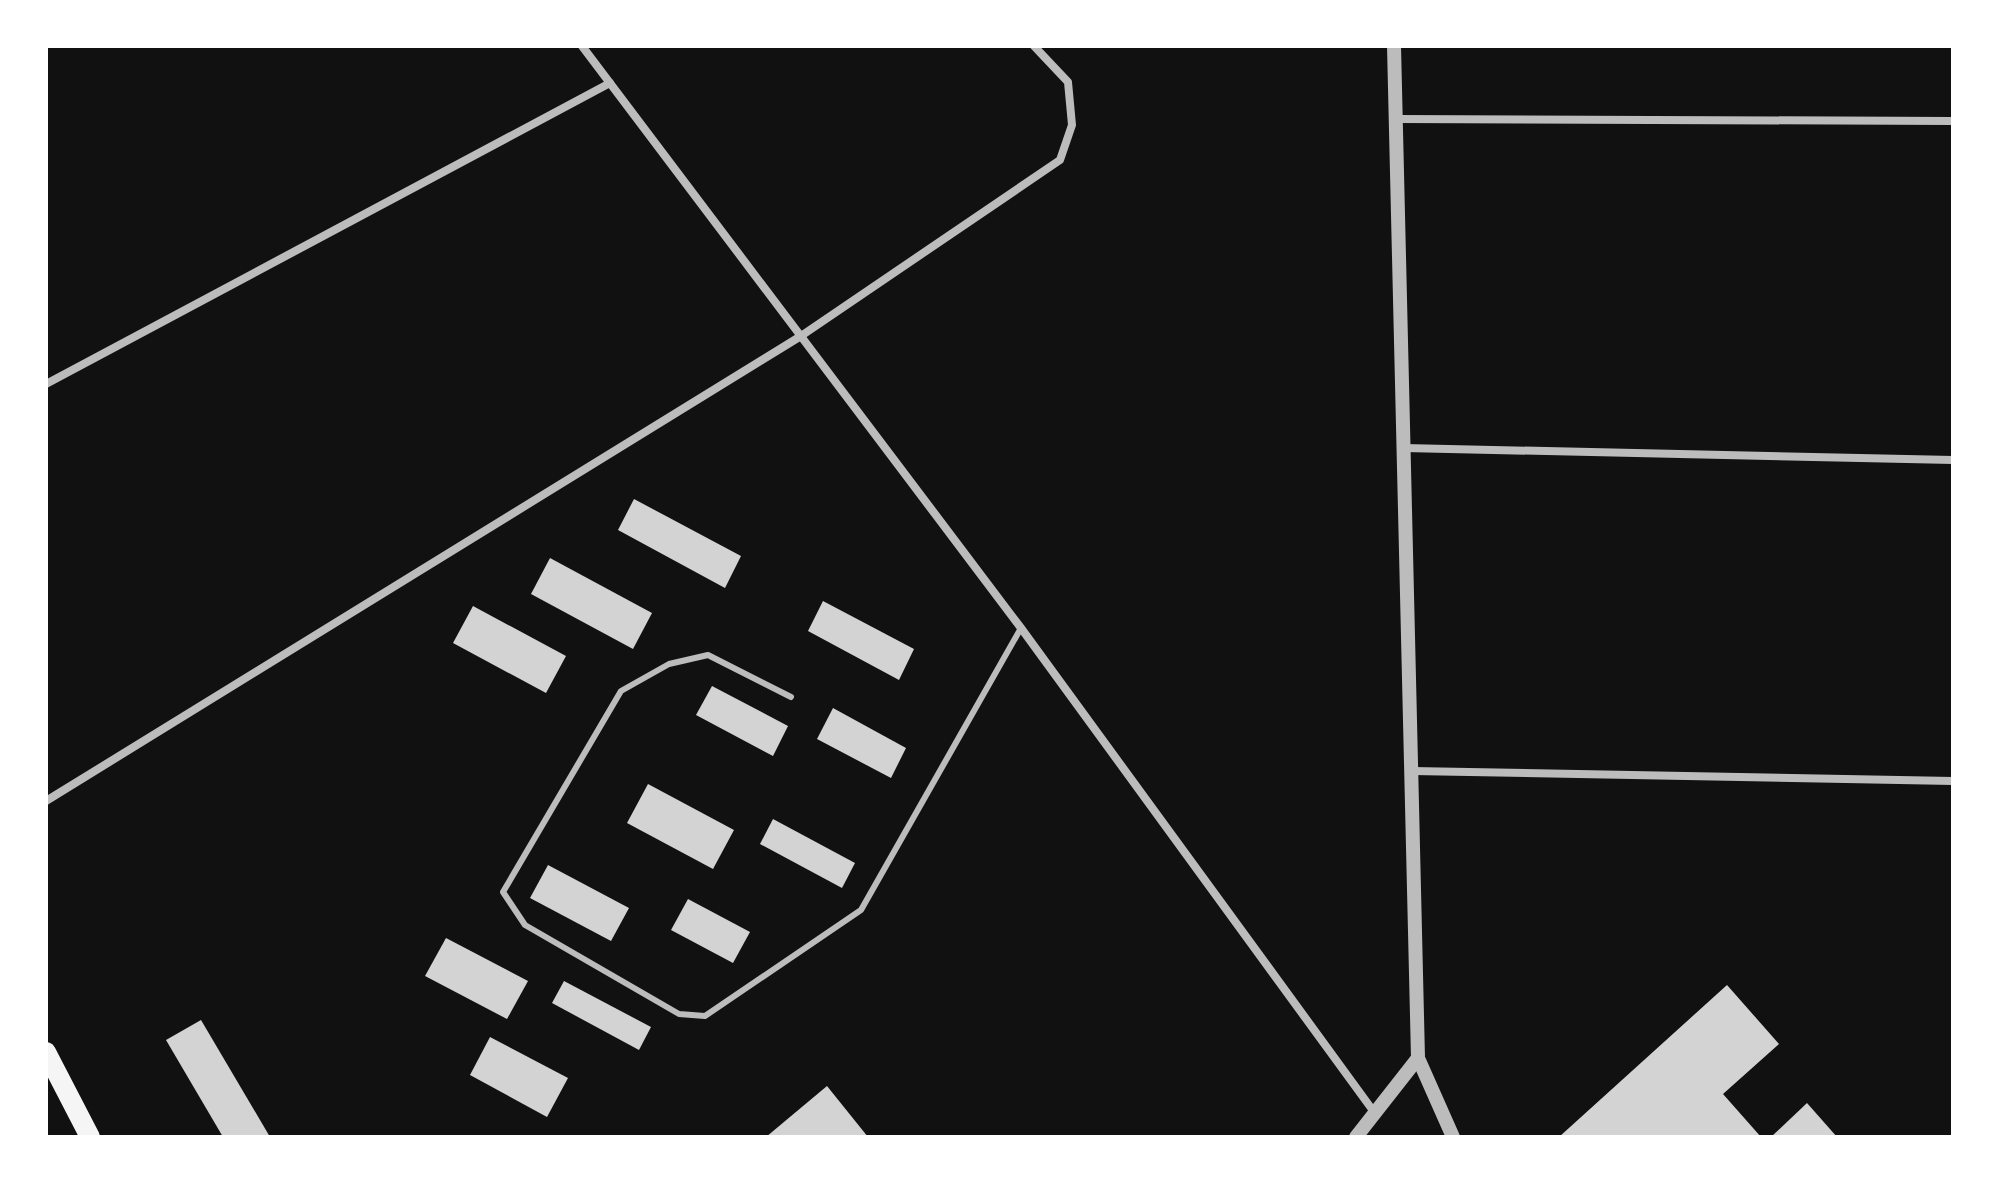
<svg xmlns="http://www.w3.org/2000/svg" width="1999" height="1183" font-family="'IBM Plex Sans',sans-serif">
<style>
.building{fill:#d3d3d3}
.lines{fill:none;stroke-linecap:round;stroke-linejoin:round}
.service{stroke:#bcbcbc;stroke-width:6}
.minor{stroke:#bcbcbc;stroke-width:8}
.tertiary{stroke:#bcbcbc;stroke-width:14}
.primary{stroke:#f5f5f5;stroke-width:20}
</style>
<rect width="100%" height="100%" fill="#111"/>
<g class="building">
<path d="M634 499 741 556 725 588 618 530Z"/>
<path d="M550 558 652 613 633 649 531 594Z"/>
<path d="M823 601 914 649 899 680 808 631Z"/>
<path d="M473 606 566 656 546 693 453 643Z"/>
<path d="M712 686 788 726 773 756 696 715Z"/>
<path d="M833 708 906 748 891 778 817 739Z"/>
<path d="M648 784 734 830 713 869 627 823Z"/>
<path d="M773 819 855 863 842 888 760 844Z"/>
<path d="M548 865 629 908 611 941 530 898Z"/>
<path d="M688 899 750 932 733 963 671 930Z"/>
<path d="M446 938 528 981 507 1019 425 976Z"/>
<path d="M564 981 651 1027 639 1050 552 1003Z"/>
<path d="M1727 985 1779 1044 1723 1094 1761 1137H1559Z"/>
<path d="M201 1020 270 1137H223L166 1040Z"/>
<path d="M490 1037 568 1078 547 1117 470 1075Z"/>
<path d="M827 1086 868 1137H766Z"/>
<path d="M1807 1103 1837 1137H1771Z"/>
</g>
<g class="lines">
<path class="service" d="M791 697 708 655 669 664 621 691 503 892 525 925 679 1014 705 1016 861 910 1021 628"/>
<g class="minor">
<path d="M582 46 1021 628 1374 1112"/>
<path d="M1396 119 1953 121"/>
<path d="M46 384 610 83"/>
<path d="M1404 448 1953 460"/>
<path d="M1412 771 1953 781"/>
<path d="M46 801 801 336 1060 160 1072 125 1068 82 1034 46"/>
</g>
<g class="tertiary">
<path d="M1394 46 1418 1058 1453 1137"/>
<path d="M1356 1137 1418 1058"/>
</g>
<path class="primary" d="M46 1052 90 1137"/>
</g>
<rect width="1999" height="1183" fill="none" stroke="#ffffff" stroke-width="96"/>
</svg>
